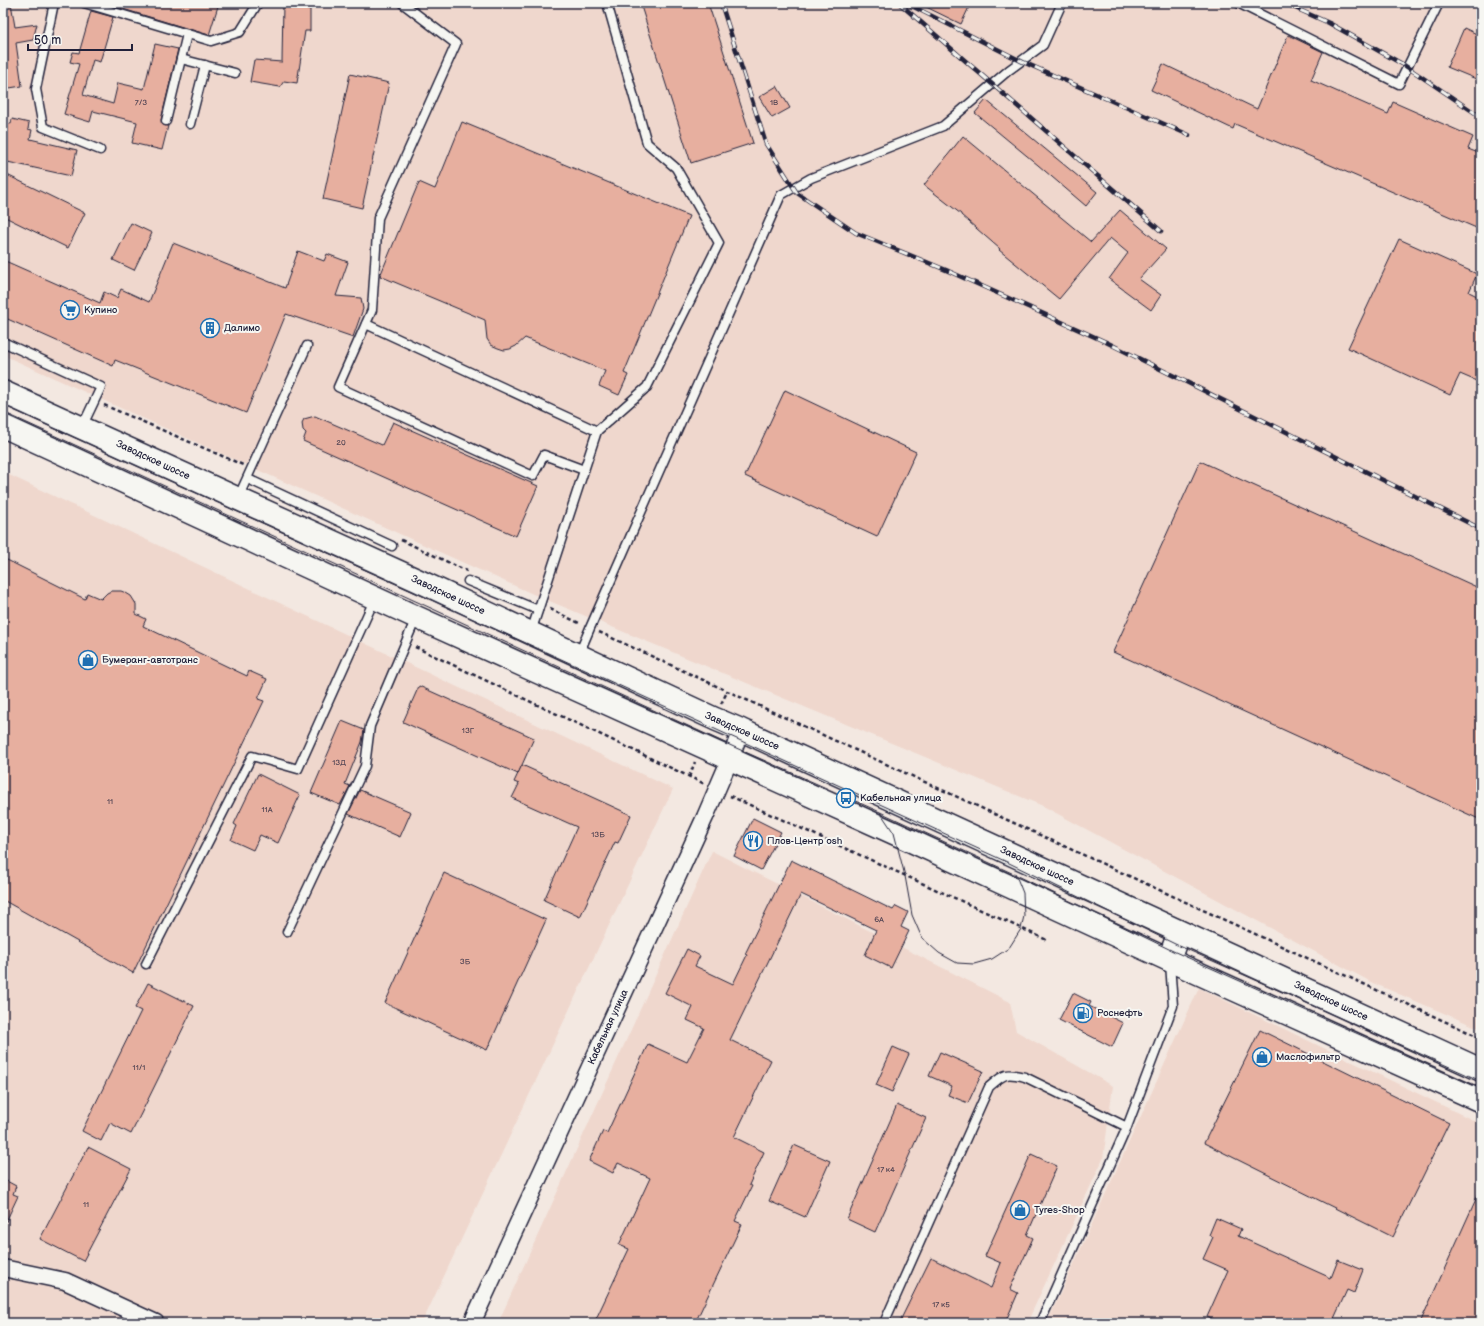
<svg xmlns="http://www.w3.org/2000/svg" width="1484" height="1326" font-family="'Balsamiq Sans',sans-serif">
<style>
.built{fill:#efd7cd}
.building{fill:#e7af9f;stroke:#22223b}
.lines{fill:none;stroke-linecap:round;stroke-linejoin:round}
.service-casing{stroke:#22223b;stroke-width:11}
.minor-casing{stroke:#22223b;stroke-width:19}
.secondary-casing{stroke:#22223b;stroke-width:25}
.primary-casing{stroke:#22223b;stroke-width:25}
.path{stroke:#22223b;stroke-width:2.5;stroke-dasharray:4 3;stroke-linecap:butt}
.service{stroke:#f6f6f2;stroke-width:8}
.minor{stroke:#f6f6f2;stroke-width:16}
.secondary{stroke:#f6f6f2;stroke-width:22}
.primary{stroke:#f6f6f2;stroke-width:22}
.tram{stroke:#22223b;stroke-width:1}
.rail-casing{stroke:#22223b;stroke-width:4.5}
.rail{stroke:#f6f6f2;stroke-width:3;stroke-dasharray:9;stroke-linecap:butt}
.labels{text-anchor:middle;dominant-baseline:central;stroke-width:4;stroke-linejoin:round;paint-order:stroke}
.number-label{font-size:8px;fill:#534554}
.poi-label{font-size:10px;fill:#22223b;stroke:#f6f6f2;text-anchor:start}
.street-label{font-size:10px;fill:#22223b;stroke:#f6f6f2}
</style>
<rect width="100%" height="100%" fill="#f3e8e1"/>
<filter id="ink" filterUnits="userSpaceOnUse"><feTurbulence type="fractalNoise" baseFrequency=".025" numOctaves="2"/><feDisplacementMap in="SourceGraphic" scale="8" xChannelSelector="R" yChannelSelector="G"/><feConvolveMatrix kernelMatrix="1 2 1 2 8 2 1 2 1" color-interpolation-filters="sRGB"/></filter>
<g filter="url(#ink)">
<g class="built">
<path d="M3 3H1481V1029L1373 983 1043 806 535 595 3 355Z"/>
<path d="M3 472 673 789 422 1323H3Z"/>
<path d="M712 851 1010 1002 1016 1031 1113 1086 1103 1159 1027 1323H498Z"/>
<path d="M1199 988 1481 1124V1323H1047Z"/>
</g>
<g class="building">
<path d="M3 3H11L15 27 37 24 33 40 16 43 22 86 3 89Z"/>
<path d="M103 3H219L209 35Z"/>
<path d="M283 3 299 4 298 8 310 9V31H305L297 83 284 81 280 87 250 82 254 60 282 62Z"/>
<path d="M640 3H708L753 143 691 163Z"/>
<path d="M918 3H971L961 24Z"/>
<path d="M91 11 113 17 100 62 93 60 83 95 113 104 118 83 144 89 155 44 178 49 161 120 163 125 168 126 162 150 132 143 137 122 93 111 90 122 64 114 79 64 70 62 73 52 79 53Z"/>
<path d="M1464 28 1481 36V81L1447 67Z"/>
<path d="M1288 35 1323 52 1311 80 1388 114 1393 102 1473 137 1468 149 1481 154V230L1235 124 1233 129 1151 90 1163 64 1257 109Z"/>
<path d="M350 74 389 83 362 208 323 199Z"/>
<path d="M777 86 790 108 772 118 759 97Z"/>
<path d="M986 100 1097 192 1086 206 1038 165 975 113Z"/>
<path d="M12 119 29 123 28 129 32 130 30 139 77 150 71 176 3 161V132L5 123 11 124Z"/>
<path d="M462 122 689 216 624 373 628 375 619 395 599 386 605 371 525 338 516 346 510 349 504 350 498 348 491 345 487 339 485 320 380 276 419 182 435 189Z"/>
<path d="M963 136 1091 242 1120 210 1166 249 1139 279 1161 295 1151 310 1109 279 1128 253 1110 238 1059 299 999 250 1000 249 961 215V214L924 185Z"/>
<path d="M3 173 85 213 68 248 3 216Z"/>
<path d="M131 223 152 233 134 270 113 260Z"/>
<path d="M1399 239 1477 274 1469 292 1481 298V383L1460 374 1450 395 1348 348Z"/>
<path d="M173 243 285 288 298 251 324 261 327 254 348 262 336 296 361 298 363 309 353 337 286 314 246 413 115 360 113 366 3 317V260L100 303 104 292 117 298 121 289 149 302Z"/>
<path d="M785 390 916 452 877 537 745 476Z"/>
<path d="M315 416 382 445 393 422 538 486 516 536 303 441 306 433 303 430 302 423 304 419Z"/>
<path d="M1200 461 1481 589V820L1113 652Z"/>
<path d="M3 558 85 599 87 593 101 599 107 593 111 591H121L126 593 131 596 136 604V614L146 619 143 626 247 676 249 671 267 679 258 699 264 701 133 973 3 900Z"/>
<path d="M419 686 534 738 518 774 403 722Z"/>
<path d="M342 721 364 730 362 742 345 784 350 786 340 805 311 793Z"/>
<path d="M522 765 631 815 618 843 615 842 580 917 544 900 577 827 512 798 519 784 514 782Z"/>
<path d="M258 774 300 795 278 843 260 835 253 850 231 840 237 826 234 824Z"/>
<path d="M360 790 411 812 400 837 348 814Z"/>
<path d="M753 818 781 832 761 870 734 856Z"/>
<path d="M791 860 893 910 896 906 908 912 901 927 909 931 891 968 865 955 876 930 801 894 730 1040 771 1060 734 1137 764 1152 749 1185 752 1186 735 1221 742 1224 695 1323H594L629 1249 619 1245 650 1178 618 1163 613 1173 589 1161 603 1131 607 1133 648 1044 687 1062 704 1028 687 1020 693 1007 665 993 687 949 700 956 695 966 733 984 747 955 745 954Z"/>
<path d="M444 873 546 920 487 1050 385 1003Z"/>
<path d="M148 983 194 1006 131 1134 110 1123 101 1141 82 1131 141 1011 135 1008Z"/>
<path d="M1073 993 1091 1002 1089 1006 1123 1023 1112 1047 1059 1020Z"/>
<path d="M1260 1030 1449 1123 1393 1237 1204 1143Z"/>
<path d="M893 1047 909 1054 892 1092 876 1085Z"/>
<path d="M940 1052 983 1071 968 1103 948 1095 952 1086 929 1076Z"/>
<path d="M897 1105 926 1118 875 1232 847 1219Z"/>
<path d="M794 1145 830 1161 805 1217 769 1201Z"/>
<path d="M88 1147 131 1169 83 1261 40 1239Z"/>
<path d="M1031 1154 1057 1166 1027 1235 1033 1238 1010 1289 1018 1293 1005 1323H899L931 1258 991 1288 1001 1263 985 1256Z"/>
<path d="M3 1179 16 1186 13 1194 18 1196 3 1228Z"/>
<path d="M1481 1188V1323H1420Z"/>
<path d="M1216 1218 1241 1229 1238 1236 1331 1278 1338 1260 1363 1270 1354 1293 1347 1290 1332 1323H1221L1207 1317 1228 1270 1203 1259 1213 1237 1209 1235Z"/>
</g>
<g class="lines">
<defs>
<g id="service">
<path d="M54 3 36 89 43 127 100 150"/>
<path d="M84 3 211 41 240 32 258 3"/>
<path d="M402 3 456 44 378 218 372 310 338 387 533 476 544 455 584 470"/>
<path d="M1238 3 1399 84 1439 3"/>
<path d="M181 59 235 73"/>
<path d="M166 121 187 34"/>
<path d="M190 124 205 65"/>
<path d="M366 324 597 431 531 632"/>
<path d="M3 342 101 387 82 427"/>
<path d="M597 431 647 387 719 243 676 168 647 143 607 3"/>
<path d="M248 479 392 546"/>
<path d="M238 498 307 346"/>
<path d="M468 581 538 610"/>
<path d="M579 654 590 628 781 195 811 178 943 126 1009 70 1043 45 1062 3"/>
<path d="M287 932 365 766 370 726 416 618"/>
<path d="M146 964 252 756 298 769 375 598"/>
<path d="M884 1323 989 1087C1004 1074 1005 1072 1025 1077L1127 1127"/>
<path d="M1040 1323 1127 1127 1173 1006 1170 963"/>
</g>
<g id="minor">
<path d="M3 1268 65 1281 156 1323"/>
<path d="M472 1323 705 817 730 759 741 730"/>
</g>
<path id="secondary" d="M1169 960 1179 932"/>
<g id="primary">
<path d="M3 392 419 581 715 719 741 730 1481 1070"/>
<path d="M3 426 416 617 894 833 1169 960 1481 1101"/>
</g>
</defs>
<use href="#service" class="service-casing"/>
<use href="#minor" class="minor-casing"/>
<use href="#secondary" class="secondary-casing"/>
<use href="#primary" class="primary-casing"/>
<g class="path">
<path d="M104 405 243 465"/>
<path d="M401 540 467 571"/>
<path d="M550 609 581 624"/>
<path d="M599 632 1481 1038"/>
<path d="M415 647 705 784"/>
<path d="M721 704 727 692"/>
<path d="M689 777 695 762"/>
<path d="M730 796 1047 940"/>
</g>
<use href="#service" class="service"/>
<use href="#minor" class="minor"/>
<use href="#secondary" class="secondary"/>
<use href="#primary" class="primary"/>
<g class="tram">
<path d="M3 405 1007 862 1175 944 1481 1081"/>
<path d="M3 412 734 747 880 812 1016 875 1173 951 1481 1089"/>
<path d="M880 812 894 833 905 876 912 915 922 938 939 953 957 963 974 964 992 959 1009 948 1021 929 1024 916 1023 893 1015 873"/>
</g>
<defs>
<g id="rail">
<path d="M721 3 766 144 797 193 856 233 946 270 1106 342 1481 529"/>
<path d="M899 3 1161 231"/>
<path d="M906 3 1023 62 1189 135"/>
<path d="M1284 3 1329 23 1404 65 1481 117"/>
</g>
</defs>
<use href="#rail" class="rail-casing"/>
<use href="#rail" class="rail"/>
</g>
</g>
<defs>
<symbol id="supermarket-ring" viewBox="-11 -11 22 22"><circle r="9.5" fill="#f6f6f2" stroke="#1f6fb2" stroke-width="1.5"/><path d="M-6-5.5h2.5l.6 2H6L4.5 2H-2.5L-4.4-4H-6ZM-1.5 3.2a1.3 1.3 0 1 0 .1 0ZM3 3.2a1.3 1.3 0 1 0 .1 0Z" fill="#1f6fb2"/></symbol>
<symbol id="building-ring" viewBox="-11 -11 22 22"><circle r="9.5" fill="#f6f6f2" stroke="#1f6fb2" stroke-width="1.5"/><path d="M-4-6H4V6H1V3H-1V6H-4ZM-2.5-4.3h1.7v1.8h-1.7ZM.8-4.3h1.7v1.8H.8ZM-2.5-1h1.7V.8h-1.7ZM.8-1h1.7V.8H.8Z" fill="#1f6fb2"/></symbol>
<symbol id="shop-ring" viewBox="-11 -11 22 22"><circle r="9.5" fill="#f6f6f2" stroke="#1f6fb2" stroke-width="1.5"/><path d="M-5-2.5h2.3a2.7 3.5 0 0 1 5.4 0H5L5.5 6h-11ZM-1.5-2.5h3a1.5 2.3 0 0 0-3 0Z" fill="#1f6fb2"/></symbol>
<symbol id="bus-ring" viewBox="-11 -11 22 22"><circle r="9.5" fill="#f6f6f2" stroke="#1f6fb2" stroke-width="1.5"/><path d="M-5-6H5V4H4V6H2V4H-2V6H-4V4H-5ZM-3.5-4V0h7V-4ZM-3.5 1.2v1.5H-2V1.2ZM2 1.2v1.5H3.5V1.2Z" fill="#1f6fb2"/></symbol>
<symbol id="restaurant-ring" viewBox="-11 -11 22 22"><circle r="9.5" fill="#f6f6f2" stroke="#1f6fb2" stroke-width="1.5"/><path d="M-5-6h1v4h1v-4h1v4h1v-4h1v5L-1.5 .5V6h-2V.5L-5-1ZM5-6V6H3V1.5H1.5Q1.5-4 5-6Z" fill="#1f6fb2"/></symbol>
<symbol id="fuel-ring" viewBox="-11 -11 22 22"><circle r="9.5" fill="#f6f6f2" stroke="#1f6fb2" stroke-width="1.5"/><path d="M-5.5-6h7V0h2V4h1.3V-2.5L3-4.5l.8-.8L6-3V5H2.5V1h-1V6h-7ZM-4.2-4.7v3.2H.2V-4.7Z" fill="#1f6fb2"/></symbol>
</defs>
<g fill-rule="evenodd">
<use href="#supermarket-ring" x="59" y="299" width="22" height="22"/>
<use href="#building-ring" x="199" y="317" width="22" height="22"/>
<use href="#shop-ring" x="77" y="649" width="22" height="22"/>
<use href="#bus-ring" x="835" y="787" width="22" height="22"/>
<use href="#restaurant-ring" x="742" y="830" width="22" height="22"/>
<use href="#fuel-ring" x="1072" y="1002" width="22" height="22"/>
<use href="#shop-ring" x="1251" y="1046" width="22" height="22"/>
<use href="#shop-ring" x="1009" y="1199" width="22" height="22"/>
</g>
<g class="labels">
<g class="number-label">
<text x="141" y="102">7/3</text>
<text x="774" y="102">1В</text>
<text x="341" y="442">20</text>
<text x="468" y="730">13Г</text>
<text x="339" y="762">13Д</text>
<text x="110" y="801">11</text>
<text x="267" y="809">11А</text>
<text x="598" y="834">13Б</text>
<text x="879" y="919">6А</text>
<text x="465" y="961">3Б</text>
<text x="139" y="1067">11/1</text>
<text x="886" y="1169">17 к4</text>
<text x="86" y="1204">11</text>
<text x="941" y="1304">17 к5</text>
</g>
<g class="poi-label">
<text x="84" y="310">Купино</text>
<text x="224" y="328">Далимо</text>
<text x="102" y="660">Бумеранг-автотранс</text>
<text x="860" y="798">Кабельная улица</text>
<text x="767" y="841">Плов-Центр osh</text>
<text x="1097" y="1013">Роснефть</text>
<text x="1276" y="1057">Маслофильтр</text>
<text x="1034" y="1210">Tyres-Shop</text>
</g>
<g class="street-label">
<text transform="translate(153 460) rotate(25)">Заводское шоссе</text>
<text transform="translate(448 595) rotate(25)">Заводское шоссе</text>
<text transform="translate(742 731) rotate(24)">Заводское шоссе</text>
<text transform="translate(1037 866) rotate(25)">Заводское шоссе</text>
<text transform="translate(1331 1001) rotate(25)">Заводское шоссе</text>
<text transform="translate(608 1027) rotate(-65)">Кабельная улица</text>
</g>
</g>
<rect width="1484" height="1326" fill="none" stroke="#f6f6f2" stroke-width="16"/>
<rect x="8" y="8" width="1468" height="1310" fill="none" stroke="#22223b" stroke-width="1.5" filter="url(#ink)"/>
<path d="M28 44v6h104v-6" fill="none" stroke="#22223b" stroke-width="2"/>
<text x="34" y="44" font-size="12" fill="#22223b" stroke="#f6f6f2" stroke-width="3" paint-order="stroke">50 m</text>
</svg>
